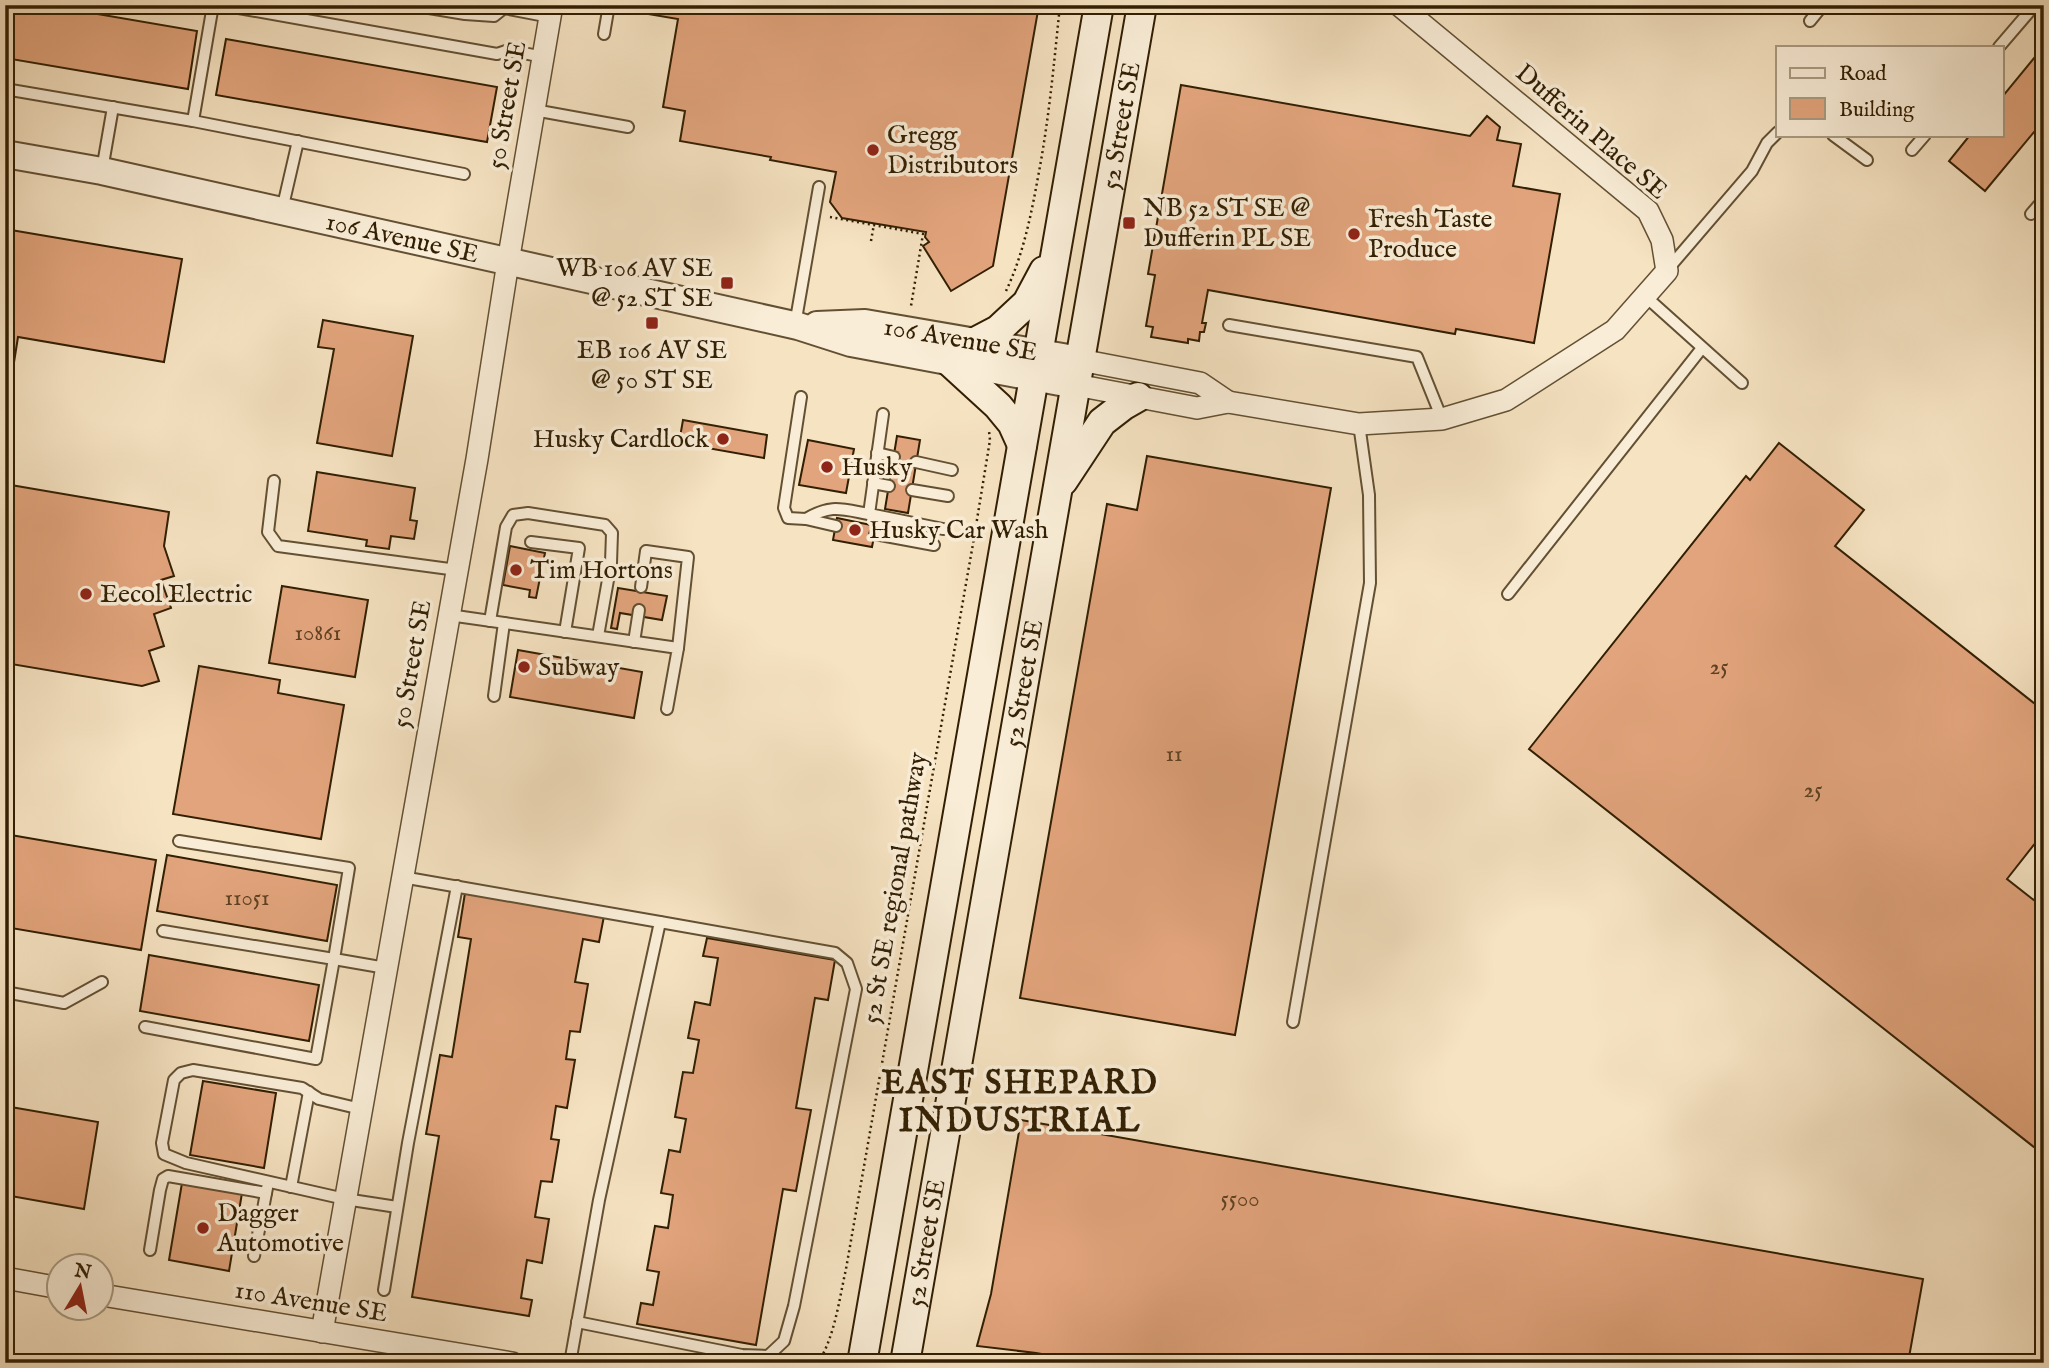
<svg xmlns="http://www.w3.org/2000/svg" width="2049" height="1368" font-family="'IM FELL English',serif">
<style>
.building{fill:#e2a47c;stroke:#321f03;stroke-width:2}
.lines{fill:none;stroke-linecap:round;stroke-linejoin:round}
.service-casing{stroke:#635033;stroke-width:14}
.minor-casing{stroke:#635033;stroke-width:24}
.tertiary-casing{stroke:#635033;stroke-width:30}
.secondary-casing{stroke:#321f03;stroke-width:32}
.path{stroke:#321f03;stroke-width:2.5;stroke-dasharray:2 3.5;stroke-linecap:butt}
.service{stroke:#f9edd7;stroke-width:10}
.minor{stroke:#f9edd7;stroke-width:21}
.tertiary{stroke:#f9edd7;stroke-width:26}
.secondary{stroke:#f9edd7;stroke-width:28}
.poi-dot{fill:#8f2418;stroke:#f9edd7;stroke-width:2.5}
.labels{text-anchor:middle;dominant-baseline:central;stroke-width:7;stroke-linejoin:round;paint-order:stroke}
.number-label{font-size:23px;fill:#5e4021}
.street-label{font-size:26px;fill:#321f03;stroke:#f9edd7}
.poi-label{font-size:26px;fill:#321f03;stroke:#f9edd7;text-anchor:start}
.district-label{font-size:33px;font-weight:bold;letter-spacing:2px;fill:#321f03;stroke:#f9edd7}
</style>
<rect width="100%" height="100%" fill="#f6e3c2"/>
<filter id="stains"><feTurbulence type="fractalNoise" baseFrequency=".00286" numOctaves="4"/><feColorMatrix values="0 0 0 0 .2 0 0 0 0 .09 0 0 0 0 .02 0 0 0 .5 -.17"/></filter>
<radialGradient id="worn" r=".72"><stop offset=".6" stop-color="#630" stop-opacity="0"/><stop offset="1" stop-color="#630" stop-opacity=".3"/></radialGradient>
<g class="building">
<path d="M5 5H45L197 31 188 89 5 58Z"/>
<path d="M438 5H476L474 12Z"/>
<path d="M631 5H1039L993 266 951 291 923 246 929 242 925 237 926 232 842 218 830 202 836 172 770 160 771 157 680 141 685 111 663 107 678 19 642 13 643 7Z"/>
<path d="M226 39 497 87 487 142 216 95Z"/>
<path d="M2044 46V120L1985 191 1949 161 1970 135H2002V97Z"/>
<path d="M1181 85 1470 136 1487 116 1500 127 1497 140 1521 144 1513 186 1560 194 1534 343 1456 329 1455 334 1208 290 1202 323H1206L1204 332H1200L1199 341 1188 339V343L1151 337 1153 327 1146 326 1155 275 1148 274Z"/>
<path d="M5 229 182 259 164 362 18 337 12 375 5 374Z"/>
<path d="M323 320 413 336 392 456 317 443 334 349 318 347Z"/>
<path d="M683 420 767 435 764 458 679 443Z"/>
<path d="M897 436 920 440 908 513 885 509Z"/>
<path d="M808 440 854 449 846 493 799 485Z"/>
<path d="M1779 443 1864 510 1835 546 2044 711V832L2007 879 2044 908V1155L1529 749 1746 476 1750 480Z"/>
<path d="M1147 456 1331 488 1235 1035 1020 998 1107 504 1137 510Z"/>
<path d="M317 472 415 488 410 520 417 521 414 539 391 536 389 549 366 546 367 540 308 531Z"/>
<path d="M5 484 169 512 164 546 174 576 161 580 171 608 154 614 164 646 149 651 159 681 142 686 5 663Z"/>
<path d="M837 518 876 526 872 547 833 540Z"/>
<path d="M510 546 545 553 536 598 529 597 530 590 503 585Z"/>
<path d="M282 586 368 600 355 677 269 663Z"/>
<path d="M618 588 667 596 662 620 620 613 617 629 611 628Z"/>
<path d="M518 650 642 672 634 718 510 697Z"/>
<path d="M199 666 280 680 278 693 344 705 321 839 173 814Z"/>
<path d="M5 834 156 860 141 950 5 927Z"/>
<path d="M167 855 337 885 327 941 157 911Z"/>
<path d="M465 893 604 916 599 942 583 939 575 982 588 984 580 1032 570 1031 566 1059 575 1060 567 1108 556 1106 551 1139 559 1140 552 1182 541 1181 535 1217 549 1219 542 1263 527 1260 521 1298 532 1300 529 1316 412 1297 439 1136 426 1134 440 1055 452 1057 471 939 458 937Z"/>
<path d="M707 938 835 960 828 1000 815 998 796 1108 811 1110 796 1191 783 1189 756 1345 637 1324 641 1303 653 1305 659 1272 647 1270 655 1226 668 1228 673 1195 661 1193 669 1150 680 1152 686 1119 675 1117 683 1072 693 1073 699 1040 688 1038 695 1002 710 1005 718 958 703 956Z"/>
<path d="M149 955 319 985 309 1041 140 1011Z"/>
<path d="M203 1081 276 1093 264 1168 190 1155Z"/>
<path d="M5 1106 98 1122 84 1209 5 1195Z"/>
<path d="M1021 1120 1923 1279 1908 1363H1093L1036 1353 977 1346 991 1294Z"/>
<path d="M182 1183 242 1193 229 1271 169 1260Z"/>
</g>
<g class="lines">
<defs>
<g id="service">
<path d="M213 5 193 121 464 174"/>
<path d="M222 5 497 54 509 50 543 57"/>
<path d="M411 5 465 14 494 16 504 8"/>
<path d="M504 5V8L550 17"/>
<path d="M1810 21 1823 5"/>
<path d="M604 34 609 5"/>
<path d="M1999 47 2035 5"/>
<path d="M5 89 193 121"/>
<path d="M534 110 628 127"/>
<path d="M1833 135 1867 160"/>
<path d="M1912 150 1925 135"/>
<path d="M102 170 113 107"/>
<path d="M282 210 298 141"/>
<path d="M2031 214 2044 199"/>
<path d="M1668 269 1752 171 1767 143 1778 132"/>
<path d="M1645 296 1742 383"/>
<path d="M795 325 819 187"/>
<path d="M1229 325 1417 357 1442 419"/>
<path d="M801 397 784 508 788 518 806 519 836 526"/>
<path d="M883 414 869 514 943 529"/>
<path d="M877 453 894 457"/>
<path d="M916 462 952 470"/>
<path d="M274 481 268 532 278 546 457 570"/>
<path d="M873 483 889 486"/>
<path d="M912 490 948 496"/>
<path d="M806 519C831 504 841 509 869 514"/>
<path d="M875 534 934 545"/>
<path d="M531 542 579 548 565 632"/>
<path d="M641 587 646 551 688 557 678 648"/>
<path d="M1508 594 1702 348"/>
<path d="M449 615 678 648 667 709"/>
<path d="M490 621 506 527 513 515 528 513 605 525 612 533 611 563 598 636"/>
<path d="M634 642 639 610"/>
<path d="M494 696 504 623"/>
<path d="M179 841 349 868 334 959 386 968"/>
<path d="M402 877 660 922 599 1200 570 1363"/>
<path d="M5 992 64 1003 102 982"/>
<path d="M1293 1022 1370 583 1369 495 1359 424"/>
<path d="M145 1027 316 1059 334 959 163 931"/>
<path d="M361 1109 319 1099 302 1088 193 1070 181 1073 174 1080 162 1143 164 1154 186 1163 345 1199 397 1207"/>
<path d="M291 1187 309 1092"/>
<path d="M150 1250 160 1190 163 1179 168 1176 266 1193"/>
<path d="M254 1256 267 1188"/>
<path d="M384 1290 408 1143 457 886"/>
<path d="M577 1322 742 1355 768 1356 784 1341 794 1306 856 989 847 963 835 953 660 922"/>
</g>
<g id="minor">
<path d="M1080 360 1200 383 1228 402"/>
<path d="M1076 385 1197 408 1228 402 1359 424 1442 419 1506 400 1615 330 1667 271 1662 240 1648 211 1399 5"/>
<path d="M5 1278 60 1288"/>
<path d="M102 1295 512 1363"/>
<path d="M322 1332 477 459 508 262 552 5"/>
</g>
<g id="tertiary">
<path id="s1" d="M5 154 102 171 798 326 851 343 1076 385"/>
<path id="s2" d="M817 325 865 323 1080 360"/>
</g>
<g id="secondary">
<path d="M977 341 998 330 1027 303 1044 271"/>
<path d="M951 363 998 406 1012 423 1022 445"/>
<path d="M1063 481 1102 422 1124 405 1138 397"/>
<path d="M862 1363 1099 5"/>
<path id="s3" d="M905 1363 1142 5"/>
</g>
</defs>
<use href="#service" class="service-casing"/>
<use href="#minor" class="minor-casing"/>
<use href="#tertiary" class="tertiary-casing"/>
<use href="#secondary" class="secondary-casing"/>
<g class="path">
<path d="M830 217 923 234 911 306"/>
<path d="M871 241 874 224"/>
<path d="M1006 291C1023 255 1031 216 1038 177 1049 120 1054 63 1060 5"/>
<path d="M818 1363C835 1336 839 1300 846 1269L974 538 990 440 989 431"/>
</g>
<use href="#service" class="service"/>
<use href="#minor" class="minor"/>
<use href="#tertiary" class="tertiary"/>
<use href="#secondary" class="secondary"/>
</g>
<g class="poi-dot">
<circle cx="873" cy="150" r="7"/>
<rect x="1122" y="216" width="14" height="14" rx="3.5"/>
<circle cx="1354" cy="234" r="7"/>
<rect x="720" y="276" width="14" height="14" rx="3.5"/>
<rect x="645" y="316" width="14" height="14" rx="3.5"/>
<circle cx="723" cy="439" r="7"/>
<circle cx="827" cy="467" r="7"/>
<circle cx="855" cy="530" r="7"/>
<circle cx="516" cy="570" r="7"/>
<circle cx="86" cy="594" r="7"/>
<circle cx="524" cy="667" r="7"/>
<circle cx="203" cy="1228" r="7"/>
</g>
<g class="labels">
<g class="number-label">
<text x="318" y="633">10861</text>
<text x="1719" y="667">25</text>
<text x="1174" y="754">11</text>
<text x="1813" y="790">25</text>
<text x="247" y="898">11051</text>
<text x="1240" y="1199">5500</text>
</g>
<g class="street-label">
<text transform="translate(507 105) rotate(-80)">50 Street SE</text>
<text stroke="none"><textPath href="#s3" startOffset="1256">52 Street SE</textPath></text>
<text transform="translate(1591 132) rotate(41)">Dufferin Place SE</text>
<text stroke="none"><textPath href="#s1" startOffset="406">106 Avenue SE</textPath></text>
<text stroke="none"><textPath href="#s2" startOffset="145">106 Avenue SE</textPath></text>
<text transform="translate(412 664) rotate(-80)">50 Street SE</text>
<text stroke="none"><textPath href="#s3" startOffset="690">52 Street SE</textPath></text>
<text transform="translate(895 888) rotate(-80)">52 St SE regional pathway</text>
<text stroke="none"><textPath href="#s3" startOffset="122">52 Street SE</textPath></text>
<text transform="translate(311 1302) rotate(9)">110 Avenue SE</text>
</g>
<g class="poi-label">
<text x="887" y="135">Gregg<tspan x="887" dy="30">Distributors</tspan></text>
<text x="1143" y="208">NB 52 ST SE @<tspan x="1143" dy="30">Dufferin PL SE</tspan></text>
<text x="1368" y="219">Fresh Taste<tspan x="1368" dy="30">Produce</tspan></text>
<text x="713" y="268" text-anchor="end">WB 106 AV SE<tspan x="713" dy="30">@ 52 ST SE</tspan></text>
<text x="652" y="350" text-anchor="middle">EB 106 AV SE<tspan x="652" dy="30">@ 50 ST SE</tspan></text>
<text x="709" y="439" text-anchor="end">Husky Cardlock</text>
<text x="841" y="467">Husky</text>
<text x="869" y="530">Husky Car Wash</text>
<text x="530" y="570">Tim Hortons</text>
<text x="100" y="594">Eecol Electric</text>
<text x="538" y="667">Subway</text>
<text x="217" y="1213">Dagger<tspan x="217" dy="30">Automotive</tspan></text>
</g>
<g class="district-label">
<text x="1020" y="1084">EAST SHEPARD<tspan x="1020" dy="38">INDUSTRIAL</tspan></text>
</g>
</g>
<rect width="2049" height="1368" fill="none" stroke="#f6e3c2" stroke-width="28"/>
<rect x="7" y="7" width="2035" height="1354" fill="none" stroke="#321f03" stroke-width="3.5"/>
<rect x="14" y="14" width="2021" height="1340" fill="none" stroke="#321f03" stroke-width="2"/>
<rect x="1776" y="46" width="228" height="91" fill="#f9edd7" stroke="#a99b82" stroke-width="2"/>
<rect x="1790" y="68" width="35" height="10" fill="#f9edd7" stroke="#a99b82" stroke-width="2"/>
<text x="1839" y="80" font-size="21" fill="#321f03">Road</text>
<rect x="1790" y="98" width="35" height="21" fill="#e2a47c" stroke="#a99b82" stroke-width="2"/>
<text x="1839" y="116" font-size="21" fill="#321f03">Building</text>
<g transform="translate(80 1287) rotate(10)"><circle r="33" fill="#f9edd7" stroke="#a99b82" stroke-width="2"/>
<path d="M0-5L12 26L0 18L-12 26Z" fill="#8f2418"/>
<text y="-10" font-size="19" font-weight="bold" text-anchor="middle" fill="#321f03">N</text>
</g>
<rect width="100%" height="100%" filter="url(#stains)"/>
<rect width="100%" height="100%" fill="url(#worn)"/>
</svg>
